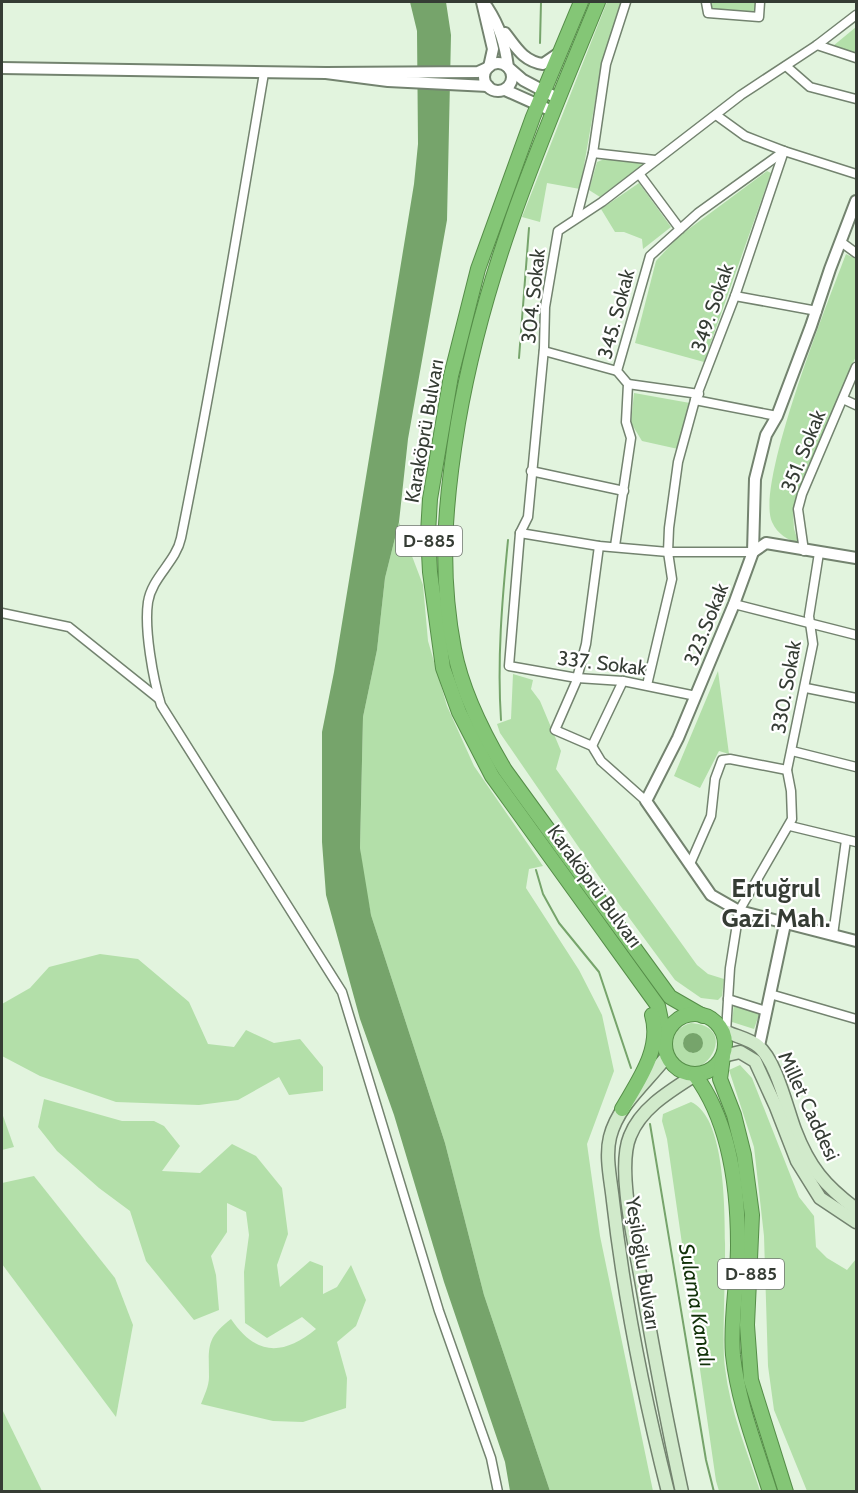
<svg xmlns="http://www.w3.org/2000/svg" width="858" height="1493" font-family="Cabin,sans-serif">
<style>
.green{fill:#b3dfa9;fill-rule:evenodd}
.water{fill:#76a46b}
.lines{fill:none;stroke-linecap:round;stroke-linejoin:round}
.stream{stroke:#76a46b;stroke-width:2}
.minor-casing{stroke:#73836f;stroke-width:11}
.tertiary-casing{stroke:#73836f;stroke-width:14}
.secondary-casing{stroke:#73836f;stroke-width:15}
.trunk-casing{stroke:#558d48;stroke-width:16}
.minor{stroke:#fff;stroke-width:8}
.tertiary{stroke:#fff;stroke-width:10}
.secondary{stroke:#d1eacb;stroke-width:12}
.trunk{stroke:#84c676;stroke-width:14}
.labels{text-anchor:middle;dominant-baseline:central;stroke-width:4.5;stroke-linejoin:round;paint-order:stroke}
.shield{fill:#fff;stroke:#727671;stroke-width:1.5}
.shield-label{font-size:18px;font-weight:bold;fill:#353c34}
.street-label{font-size:20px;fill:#353c34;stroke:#fff}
.water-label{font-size:21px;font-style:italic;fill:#113109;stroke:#fff}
.district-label{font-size:26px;font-weight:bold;fill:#353c34;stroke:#fff}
</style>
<rect width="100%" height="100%" fill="#e2f4de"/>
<g class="green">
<path d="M607 2H624L601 67 580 189 547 183 540 222 522 217Z"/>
<path d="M712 2H756L755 12 711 9Z"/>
<path d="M856 27V53L833 46Z"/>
<path d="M607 158 645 163 600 197 589 190 597 162Z"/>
<path d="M767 171 771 173 704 362 635 343 656 261 678 237Z"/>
<path d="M639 183 671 227 643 249 642 239 624 232H615L601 209Z"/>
<path d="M846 254 856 259V356L793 512 794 529 799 544C787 539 778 535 772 522 755 484 829 299 846 254Z"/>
<path d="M634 393 690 403 678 449 642 441 631 423Z"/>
<path d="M399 522 423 585 428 641 447 706 474 766 543 866 529 869 526 888 579 970 602 1015 614 1071 587 1144 600 1236 653 1491H550L484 1295 445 1143 371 915 364 881 360 848 363 717 377 650 385 578Z"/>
<path d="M718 671 729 754 719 751 700 788 674 776Z"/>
<path d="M513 674 533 680 531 689 540 701 561 751 556 769 697 965 708 974 724 979 722 996 718 1000 701 998 675 980 602 881 500 733 497 724 511 719Z"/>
<path d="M100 954 138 959 189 1002 208 1044 234 1047 246 1030 274 1043 300 1039 323 1067V1091L289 1095 279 1077 238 1100 199 1105 116 1102 40 1076 2 1056V1004L30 988 49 967Z"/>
<path d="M734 1004 760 1012 754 1029 732 1022Z"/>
<path d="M691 1023C748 1027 692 1099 673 1054 666 1039 677 1027 691 1023ZM695 1034 702 1040 692 1053 686 1050 683 1042 689 1035Z"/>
<path d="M740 1065 752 1078 799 1197 814 1216 816 1247 827 1258 847 1270 856 1259V1491H807L774 1410 768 1366 764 1236 754 1147 729 1070Z"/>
<path d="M44 1099 122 1121H154L164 1126 180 1146 162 1171 200 1173 232 1144 256 1156 282 1188 288 1234 277 1265 280 1287 310 1261 323 1266V1294L337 1287 351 1265 366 1300 356 1326 337 1342 347 1378 346 1408 303 1422 273 1421 201 1404C204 1396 209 1386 209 1377 209 1348 205 1339 231 1319 256 1356 283 1356 316 1329L302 1317 267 1338 245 1323 244 1272 249 1235 246 1212 227 1203V1232L211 1256 216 1275 219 1310 194 1320 146 1261 130 1211 99 1188 57 1151 38 1127Z"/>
<path d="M691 1102C743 1125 718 1316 725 1368 730 1411 747 1451 760 1491H719L716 1481 667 1139 662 1121 663 1114Z"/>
<path d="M2 1113 14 1147 2 1150Z"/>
<path d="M34 1176 115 1278 133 1325 116 1417 2 1264V1183Z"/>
<path d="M2 1409 42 1491H2Z"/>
</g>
<g class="water">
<path d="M410 2H446L451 35 447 220 408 439 399 522 385 578 377 650 363 717 360 848 371 915 445 1143 484 1295 550 1491H510L505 1462 444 1282 394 1115 360 1019 326 895 322 842V732L334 672 414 184 418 144 417 31Z"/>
<circle cx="693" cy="1043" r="10"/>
</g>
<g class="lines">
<g class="stream">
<path d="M540 43 541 2"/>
<path d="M519 358 529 228"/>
<path d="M501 720C497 660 502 601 508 540"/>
<path d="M536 870 543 894 559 923 599 972 631 1068"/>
<path d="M650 1124 706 1460 714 1492"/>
</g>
<defs>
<g id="minor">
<path d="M706 2 708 13 759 17 760 2"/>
<path d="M817 45 856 58"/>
<path d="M786 66 810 87 856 99"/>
<path d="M264 73C238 228 212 384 181 538 176 562 152 577 148 602 144 629 153 679 161 705L342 992 439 1311 491 1458 498 1492"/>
<path d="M716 115 745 136 784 151"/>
<path d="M593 153 655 160"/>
<path d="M640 175 680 229"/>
<path d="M577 216 593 153 606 64 626 2"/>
<path d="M841 242 856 253"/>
<path d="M735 296 817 311"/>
<path d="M544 351 617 371"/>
<path d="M628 384 699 394"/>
<path d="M843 399 856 405"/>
<path d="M695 400 777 416"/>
<path d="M531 471 624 491"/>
<path d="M520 533 599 546 668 552H753"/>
<path d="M599 546 586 644 576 682 555 730 592 746 601 761 646 801"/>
<path d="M615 546 631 438 626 422 628 384 617 371 650 256 698 213 783 152"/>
<path d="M804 551 798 509 802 494 856 367"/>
<path d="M734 604 856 635"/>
<path d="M2 613 69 627 159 699"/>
<path d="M647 685 672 579 668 552 669 528 678 462 695 400 735 296 784 151 856 174"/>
<path d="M806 688 856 698"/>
<path d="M696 696 623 681 577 678 509 666 520 533 528 517 544 348 545 307 558 231 602 202 741 95 817 45 856 15"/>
<path d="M592 746 623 681"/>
<path d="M792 751 856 767"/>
<path d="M790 826 856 842"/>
<path d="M690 864 711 816 715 779 722 760 730 759 787 770"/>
<path d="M833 935 846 840"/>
<path d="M770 994 856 1019"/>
<path d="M728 999 766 1011"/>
<path d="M726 1032 730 968 739 911 792 819 791 791 787 770 813 644 809 616 819 553"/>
</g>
<g id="tertiary">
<path d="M482 2 493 49 489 67 478 72 326 73 388 81 488 86"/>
<path d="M487 7C500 27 505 44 508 67L523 80 557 98"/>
<path d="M505 33C516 47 523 61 543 64L559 53"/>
<circle cx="498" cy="77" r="14"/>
<path d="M2 68 326 73"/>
<path d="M505 90 552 111"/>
<path d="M856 201 830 269 811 326 777 416 766 435 755 479 753 552 734 604 678 738 646 801 711 895 739 911 856 941"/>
<path d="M753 552 766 543 856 558"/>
<path d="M759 1046 785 924"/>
</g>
<g id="secondary">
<path d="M720 1028C731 1036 747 1037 758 1046 776 1060 787 1109 795 1130 809 1167 825 1186 856 1209"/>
<path d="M667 1056C647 1082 618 1105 610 1137 605 1157 611 1181 613 1201 624 1298 644 1397 668 1492"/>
<path d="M723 1056 740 1052 755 1061 776 1107 797 1161 820 1198 856 1222"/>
<path d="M682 1492C667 1423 654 1354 642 1285 636 1249 616 1169 630 1136 641 1108 670 1091 695 1075"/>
</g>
<g id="trunk">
<path d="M581 2 533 117 478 269 451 376 430 499 428 533 430 572 443 668 459 712 492 776 658 1006 665 1039"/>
<path d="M598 2C540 143 484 271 458 423 445 502 439 570 454 649 462 692 483 733 505 770L670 997 703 1016"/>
<circle cx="695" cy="1044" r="30"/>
<path d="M723 1056 720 1079 734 1115 744 1155 752 1215 747 1325 751 1380 786 1492"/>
<path d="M695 1075C730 1122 738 1187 738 1245 738 1282 730 1318 733 1355 738 1402 756 1447 770 1492"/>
<path d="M622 1109C638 1081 662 1049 652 1015"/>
</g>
</defs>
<use href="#minor" class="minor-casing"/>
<use href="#tertiary" class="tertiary-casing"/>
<use href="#secondary" class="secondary-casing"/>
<use href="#trunk" class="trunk-casing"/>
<use href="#minor" class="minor"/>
<use href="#tertiary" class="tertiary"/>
<use href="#secondary" class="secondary"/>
<use href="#trunk" class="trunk"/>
</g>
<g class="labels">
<g class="shield">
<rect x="396" y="526" width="66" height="30" rx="4.5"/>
<rect x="718" y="1259" width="66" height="30" rx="4.5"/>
</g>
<g class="shield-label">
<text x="429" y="541">D-885</text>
<text x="751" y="1274">D-885</text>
</g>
<g class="street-label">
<text transform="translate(533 296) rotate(-84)">304. Sokak</text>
<text transform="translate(712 308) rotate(-71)">349. Sokak</text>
<text transform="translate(616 314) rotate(-75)">345. Sokak</text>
<text transform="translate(424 431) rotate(-80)">Karaköprü Bulvarı</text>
<text transform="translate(803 451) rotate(-68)">351. Sokak</text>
<text transform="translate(706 624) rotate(-68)">323.Sokak</text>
<text transform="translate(602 663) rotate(7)">337. Sokak</text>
<text transform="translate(786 687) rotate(-80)">330. Sokak</text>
<text transform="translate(595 886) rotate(54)">Karaköprü Bulvarı</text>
<text transform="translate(809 1106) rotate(65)">Millet Caddesi</text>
<text transform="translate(643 1263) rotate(81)">Yeşiloğlu Bulvarı</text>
</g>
<g class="water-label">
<text transform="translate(697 1305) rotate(80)">Sulama Kanalı</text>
</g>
<g class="district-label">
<text x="776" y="888">Ertuğrul<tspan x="776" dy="30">Gazi Mah.</tspan></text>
</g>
</g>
<rect width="858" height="1493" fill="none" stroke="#353c34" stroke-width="6"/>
</svg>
